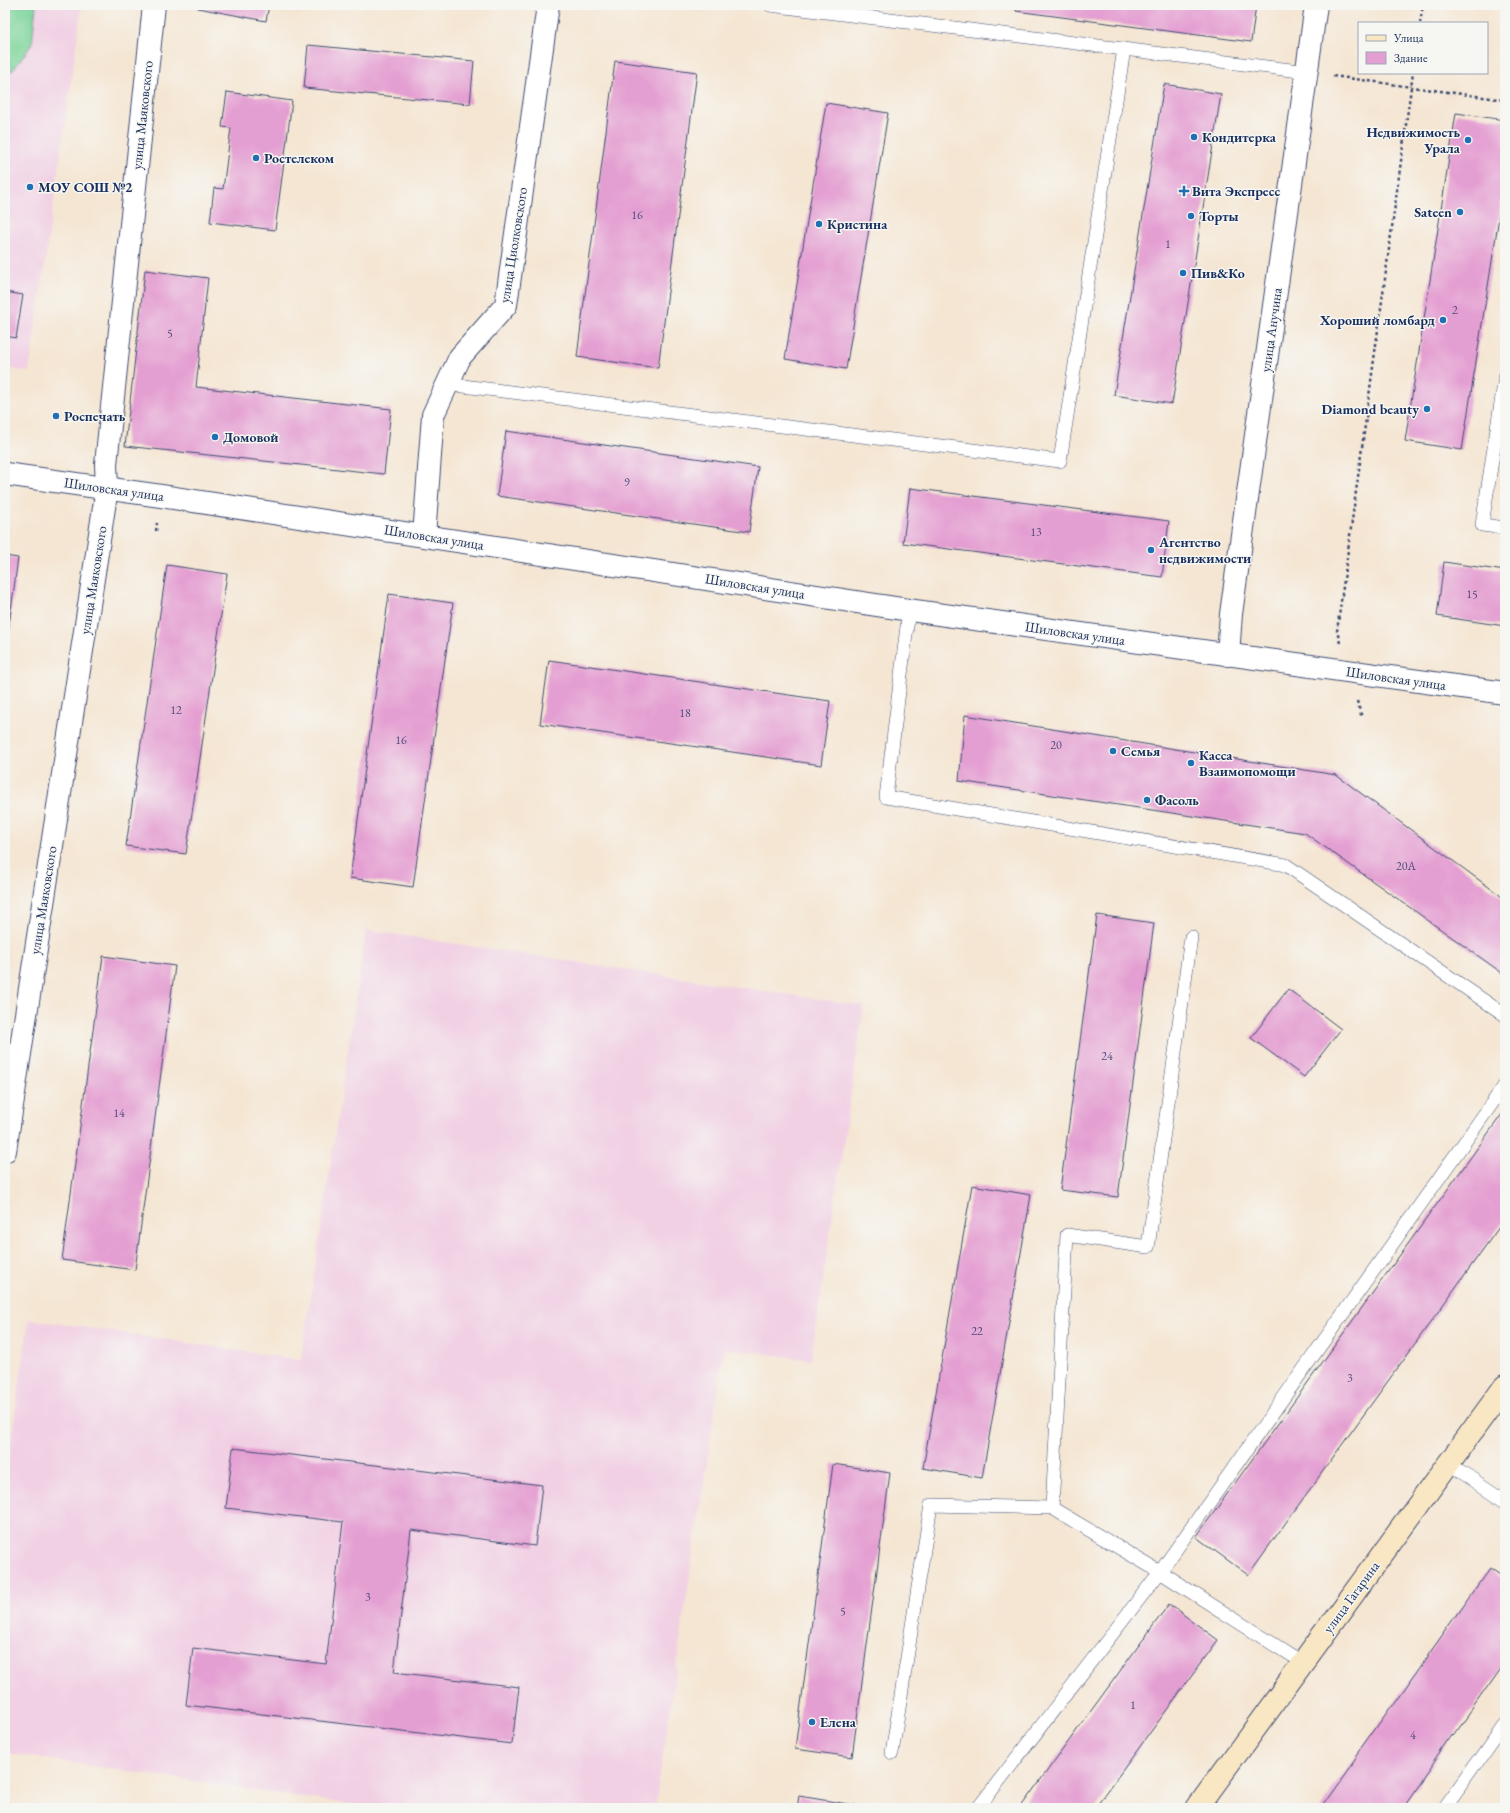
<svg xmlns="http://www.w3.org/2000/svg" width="1510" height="1813" font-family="'EB Garamond',serif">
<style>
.built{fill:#f1d0e4}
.green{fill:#7bd49a;stroke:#4b827c}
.building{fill:#e49fd2}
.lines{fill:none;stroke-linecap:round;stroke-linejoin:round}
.lane-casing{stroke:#3c4a70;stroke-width:14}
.street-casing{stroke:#3c4a70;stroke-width:24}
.secondary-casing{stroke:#3c4a70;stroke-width:24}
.path{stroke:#3c4a70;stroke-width:2.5;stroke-dasharray:3 3;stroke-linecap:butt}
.lane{stroke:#fff;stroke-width:13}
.street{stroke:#fff;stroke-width:22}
.secondary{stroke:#f9e7c3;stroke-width:22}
.poi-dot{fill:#1f6fb2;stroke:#f6f6f2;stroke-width:1.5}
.labels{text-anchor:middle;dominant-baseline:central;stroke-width:3;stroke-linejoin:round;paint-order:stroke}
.number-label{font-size:12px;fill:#4d4b7b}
.street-label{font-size:14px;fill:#1b2f5e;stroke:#f6f6f2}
.poi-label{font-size:14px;font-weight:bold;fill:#1b2f5e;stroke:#f6f6f2;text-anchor:start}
</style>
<rect width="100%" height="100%" fill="#f6f6f2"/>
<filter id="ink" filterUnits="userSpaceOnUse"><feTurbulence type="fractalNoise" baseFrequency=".025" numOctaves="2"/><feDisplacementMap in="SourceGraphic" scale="8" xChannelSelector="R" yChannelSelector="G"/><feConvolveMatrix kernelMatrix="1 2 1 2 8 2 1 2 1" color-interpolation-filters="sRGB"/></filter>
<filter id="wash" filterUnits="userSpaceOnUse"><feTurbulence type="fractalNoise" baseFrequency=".012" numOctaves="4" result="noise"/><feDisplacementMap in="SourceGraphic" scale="16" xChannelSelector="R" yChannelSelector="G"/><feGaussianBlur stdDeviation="0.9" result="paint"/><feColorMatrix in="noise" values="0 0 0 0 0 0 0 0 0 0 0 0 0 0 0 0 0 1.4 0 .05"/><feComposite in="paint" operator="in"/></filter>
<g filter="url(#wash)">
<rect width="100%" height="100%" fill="#f5e6d3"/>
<g class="built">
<path d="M5 5H82L29 372 5 368Z"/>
<path d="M366 930 864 1006 811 1360 724 1348 655 1808H373L5 1753V1483L29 1319 301 1360Z"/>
</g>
<path class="green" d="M5 5H36L32 44 13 70 5 74Z"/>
<g id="blocks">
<g class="building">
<path d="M198 5H269L266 21 198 8Z"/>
<path d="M1017 5H1256L1251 42 1016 11Z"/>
<path d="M308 45 474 61 470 104 304 88Z"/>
<path d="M615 61 697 72 658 368 577 357Z"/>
<path d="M1164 84 1221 94 1172 404 1114 395Z"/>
<path d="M227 92 292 101 275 230 210 222 214 188 223 189 231 128 222 127Z"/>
<path d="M826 103 888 113 846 369 785 359Z"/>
<path d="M1456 113 1505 120V179L1462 450 1405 441Z"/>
<path d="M145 270 208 278 196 387 391 409 384 474 125 446Z"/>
<path d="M5 292 23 295 16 338 5 336Z"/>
<path d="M506 431 758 467 749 532 497 496Z"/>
<path d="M910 488 1169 521 1162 577 903 543Z"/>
<path d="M5 556 18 558 6 648H5Z"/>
<path d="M1444 562 1505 571V626L1437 616Z"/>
<path d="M167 565 227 574 186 854 126 846Z"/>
<path d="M389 594 453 603 413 887 350 878Z"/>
<path d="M549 660 830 701 821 765 540 724Z"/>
<path d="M965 715 1336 775 1505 899V975L1305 833 959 781Z"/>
<path d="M1097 915 1154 923 1118 1197 1060 1190Z"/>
<path d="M103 956 175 966 135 1270 62 1260Z"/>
<path d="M1288 989 1341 1029 1304 1077 1251 1038Z"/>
<path d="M1505 1110V1219L1248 1575 1196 1537Z"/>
<path d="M972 1185 1031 1195 982 1478 923 1468Z"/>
<path d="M233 1448 542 1485 535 1546 411 1530 394 1672 519 1687 512 1744 186 1705 193 1648 326 1664 343 1522 226 1508Z"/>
<path d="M833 1464 890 1473 852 1757 795 1749Z"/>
<path d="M1489 1569 1505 1580V1662L1402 1808H1320Z"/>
<path d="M1169 1604 1218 1640 1095 1808H1020Z"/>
<path d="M799 1796 866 1807V1808H797Z"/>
</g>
</g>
</g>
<g filter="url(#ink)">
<use href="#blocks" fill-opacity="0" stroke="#3c4a70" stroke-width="1"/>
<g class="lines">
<defs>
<g id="lane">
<path d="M770 5 1307 72"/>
<path d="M1505 377 1482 525 1505 528"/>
<path d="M447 384 1060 461 1124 49"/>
<path d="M909 610 886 797 1286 865 1505 1015"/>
<path d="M1448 1463 1505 1501"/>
<path d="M1052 1508 1067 1235 1148 1247 1191 937"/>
<path d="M1303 1663 1160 1572 1505 1085"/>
<path d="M892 1753 931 1505 1052 1508 1160 1572 978 1808"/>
<path d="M1445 1808 1505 1724"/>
</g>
<g id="street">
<path d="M5 474 161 496 909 610 1505 693"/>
<path d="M424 536 433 415 460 357 506 305 548 5"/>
<path d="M1228 655 1231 614 1316 5"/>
<path d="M5 1151 107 488 106 464 154 5"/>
</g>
<path id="secondary" d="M1197 1808 1505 1386"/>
</defs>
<use href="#lane" class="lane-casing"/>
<use href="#street" class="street-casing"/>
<use href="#secondary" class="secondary-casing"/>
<g class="path">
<path d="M1420 23 1423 5"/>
<path d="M1333 76 1505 100"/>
<path d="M156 531 157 523"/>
<path d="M1340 643 1337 631 1413 73"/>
<path d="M1357 701 1362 718"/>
</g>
<use href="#lane" class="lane"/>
<use href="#street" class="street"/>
<use href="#secondary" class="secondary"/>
</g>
</g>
<g class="poi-dot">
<circle cx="1194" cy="137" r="4"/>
<circle cx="1468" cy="140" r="4"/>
<circle cx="256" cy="158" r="4"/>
<circle cx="30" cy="187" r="4"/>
<path d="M1182 185h4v4h4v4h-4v4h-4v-4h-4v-4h4z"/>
<circle cx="1460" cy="212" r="4"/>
<circle cx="1191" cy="216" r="4"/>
<circle cx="819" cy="224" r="4"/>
<circle cx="1183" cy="273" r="4"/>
<circle cx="1443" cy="320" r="4"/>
<circle cx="1427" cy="409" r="4"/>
<circle cx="56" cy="416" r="4"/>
<circle cx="215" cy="437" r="4"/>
<circle cx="1151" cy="550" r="4"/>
<circle cx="1113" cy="751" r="4"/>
<circle cx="1191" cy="763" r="4"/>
<circle cx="1147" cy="800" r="4"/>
<circle cx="812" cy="1722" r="4"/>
</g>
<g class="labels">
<g class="number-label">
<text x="637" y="215">16</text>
<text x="1168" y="244">1</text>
<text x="1455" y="310">2</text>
<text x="170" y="333">5</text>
<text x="627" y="482">9</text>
<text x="1036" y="532">13</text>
<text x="1472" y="594">15</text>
<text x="176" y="710">12</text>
<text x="685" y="713">18</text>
<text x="401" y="740">16</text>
<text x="1056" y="745">20</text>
<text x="1406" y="866">20А</text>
<text x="1107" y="1056">24</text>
<text x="119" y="1113">14</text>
<text x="977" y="1331">22</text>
<text x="1350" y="1378">3</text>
<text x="368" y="1597">3</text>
<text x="843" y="1611">5</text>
<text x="1133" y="1705">1</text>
<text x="1413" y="1735">4</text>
</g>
<g class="street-label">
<text transform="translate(142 115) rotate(-84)">улица Маяковского</text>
<text transform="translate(513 245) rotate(-81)">улица Циолковского</text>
<text transform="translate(1271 330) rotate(-82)">улица Анучина</text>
<text transform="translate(114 489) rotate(8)">Шиловская улица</text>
<text transform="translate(434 537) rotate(9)">Шиловская улица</text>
<text transform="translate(93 580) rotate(-81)">улица Маяковского</text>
<text transform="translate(755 586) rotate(9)">Шиловская улица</text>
<text transform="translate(1075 633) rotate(8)">Шиловская улица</text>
<text transform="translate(1396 678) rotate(8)">Шиловская улица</text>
<text transform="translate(43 900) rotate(-81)">улица Маяковского</text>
<text transform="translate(1351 1597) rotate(-54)">улица Гагарина</text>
</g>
<g class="poi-label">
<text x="1460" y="132" text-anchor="end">Недвижимость<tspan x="1460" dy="16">Урала</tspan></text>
<text x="1202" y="137">Кондитерка</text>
<text x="264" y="158">Ростелеком</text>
<text x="38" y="187">МОУ СОШ №2</text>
<text x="1192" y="191">Вита Экспресс</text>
<text x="1452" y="212" text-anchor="end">Sateen</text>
<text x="1199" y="216">Торты</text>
<text x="827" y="224">Кристина</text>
<text x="1191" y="273">Пив&amp;Ко</text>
<text x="1435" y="320" text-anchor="end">Хороший ломбард</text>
<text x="1419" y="409" text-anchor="end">Diamond beauty</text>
<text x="64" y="416">Роспечать</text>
<text x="223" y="437">Домовой</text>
<text x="1159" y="542">Агентство<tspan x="1159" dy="16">недвижимости</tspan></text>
<text x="1121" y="751">Семья</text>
<text x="1199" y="755">Касса<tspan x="1199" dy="16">Взаимопомощи</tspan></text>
<text x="1155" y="800">Фасоль</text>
<text x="820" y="1722">Елена</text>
</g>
</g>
<rect width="1510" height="1813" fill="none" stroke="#f6f6f2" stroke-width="20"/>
<rect x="1358" y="22" width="130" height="52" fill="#f6f6f2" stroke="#9ea6b7"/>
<rect x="1366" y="35" width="20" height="6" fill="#f9e7c3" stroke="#9ea6b7"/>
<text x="1394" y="42" font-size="12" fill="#1b2f5e">Улица</text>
<rect x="1366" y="52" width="20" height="12" fill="#e49fd2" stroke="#9ea6b7"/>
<text x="1394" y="62" font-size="12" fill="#1b2f5e">Здание</text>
</svg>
